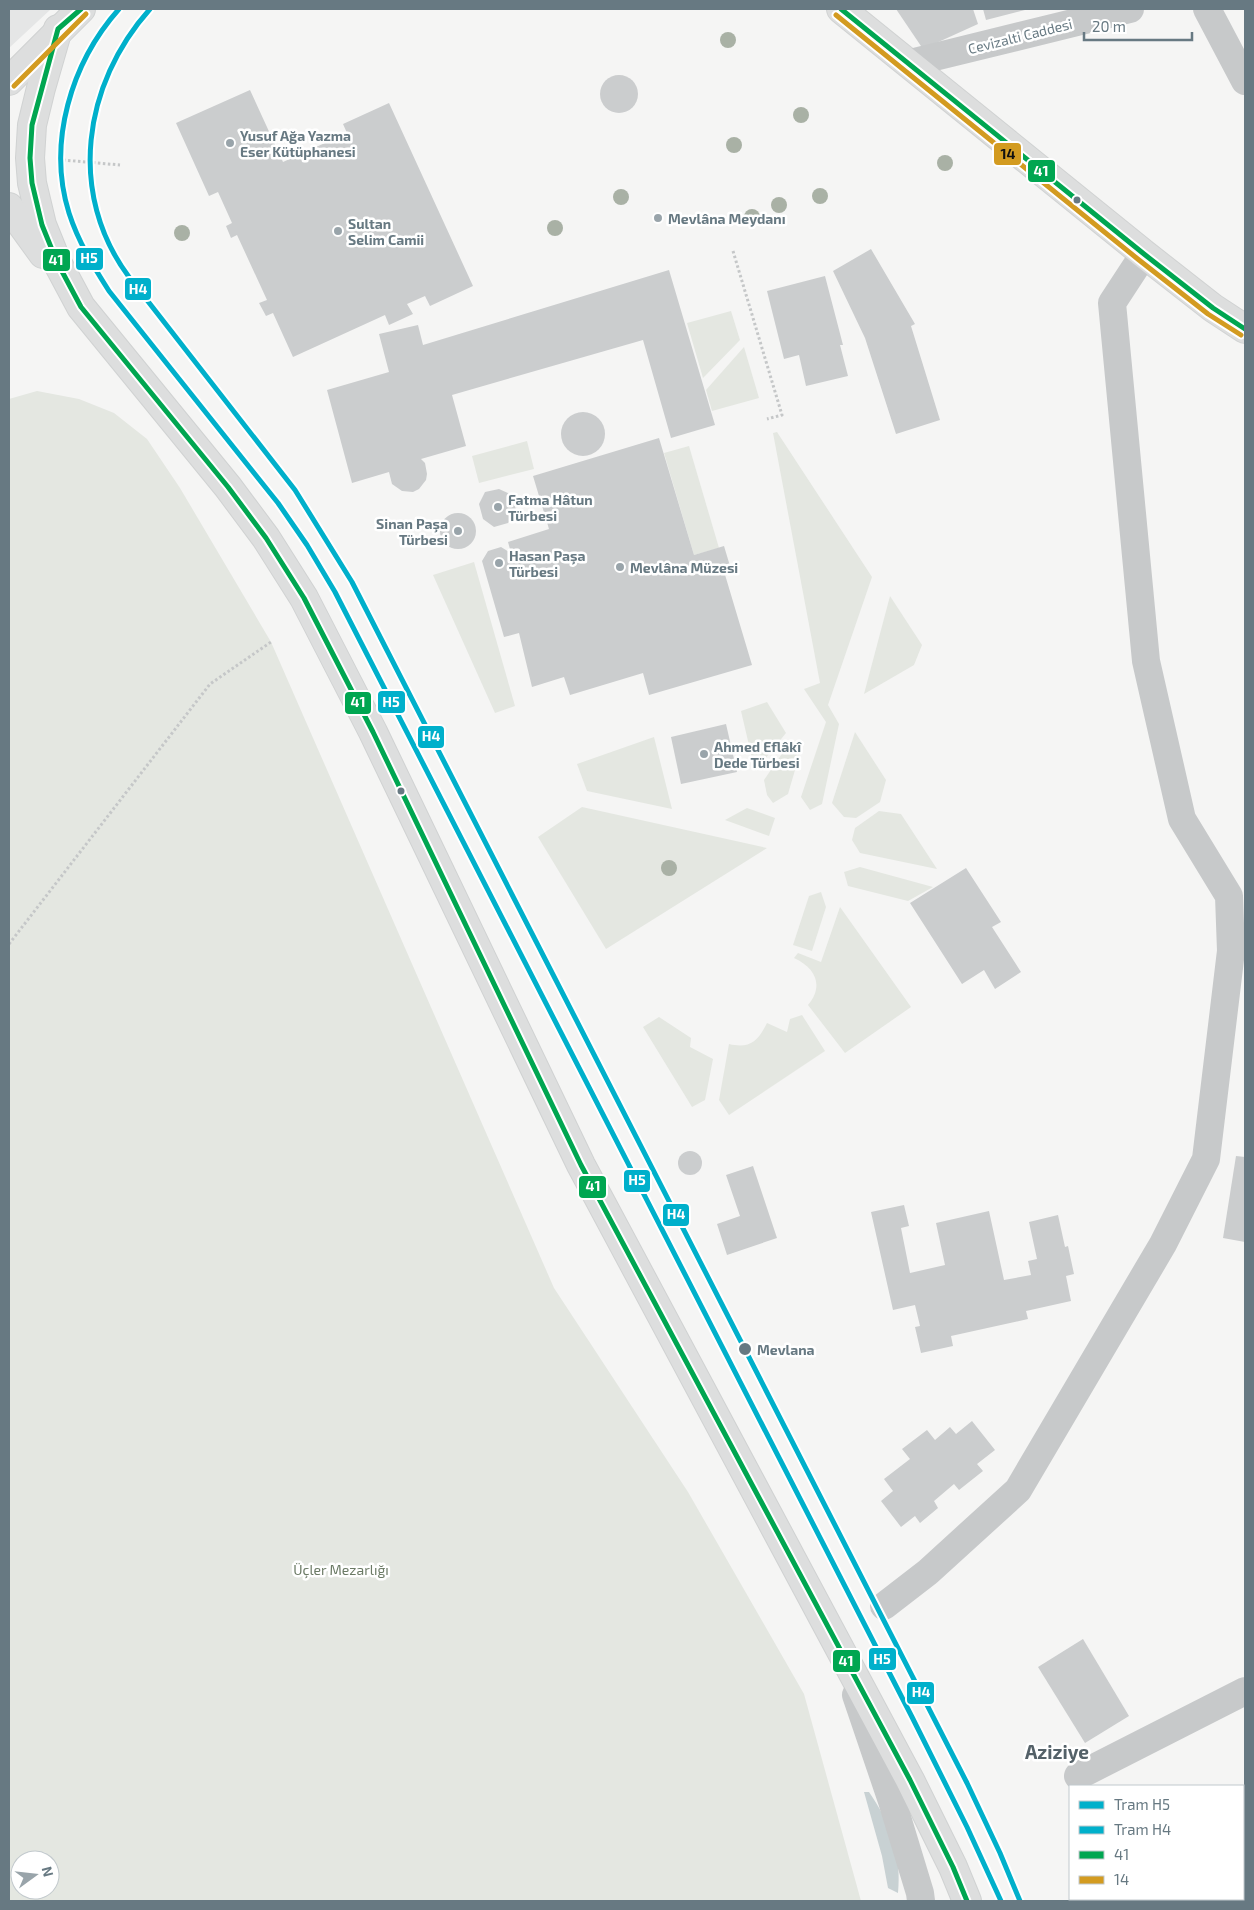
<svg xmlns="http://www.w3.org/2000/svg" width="1254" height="1910" font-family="'Exo 2',sans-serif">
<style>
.built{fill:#e5e6e6}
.green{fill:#e4e7e1;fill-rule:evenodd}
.water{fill:#c8d1d3}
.building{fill:#cbcdce}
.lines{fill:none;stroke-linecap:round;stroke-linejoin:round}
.secondary-casing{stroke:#d0d2d2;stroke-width:30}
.path{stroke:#c5c7c8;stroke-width:3;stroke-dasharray:2.5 2.5;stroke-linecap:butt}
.street{stroke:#c7c9ca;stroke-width:28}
.secondary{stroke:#dddede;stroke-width:28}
.bus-1-casing{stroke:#fff;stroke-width:9}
.bus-2-casing{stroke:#fff;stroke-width:9}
.bus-1{stroke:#00a651;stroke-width:5}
.bus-2{stroke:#d39b20;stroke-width:5}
.tram-1-casing{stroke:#fff;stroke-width:9}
.tram-2-casing{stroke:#fff;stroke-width:9}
.tram-1{stroke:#00b0cb;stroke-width:5}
.tram-2{stroke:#00b0cb;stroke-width:5}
.tree{fill:#a9b1a5}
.poi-dot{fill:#99a4aa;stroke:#fff;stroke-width:2}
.bus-dot{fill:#677982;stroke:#fff;stroke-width:2}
.labels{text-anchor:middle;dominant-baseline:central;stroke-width:5;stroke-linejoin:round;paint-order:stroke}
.street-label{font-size:14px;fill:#677982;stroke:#fff}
.poi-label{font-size:14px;font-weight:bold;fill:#677982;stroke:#fff;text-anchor:start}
.stop-label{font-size:14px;font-weight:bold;fill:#677982;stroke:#fff;text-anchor:start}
.park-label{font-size:14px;fill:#6b7a65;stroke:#fff}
.district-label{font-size:19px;font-weight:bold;fill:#546168;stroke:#fff}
.line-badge{stroke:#fff;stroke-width:2}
.badge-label{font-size:14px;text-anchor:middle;font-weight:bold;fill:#fff}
.pale-badge-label{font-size:14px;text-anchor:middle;font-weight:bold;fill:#111}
</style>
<rect width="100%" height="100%" fill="#f5f5f4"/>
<path class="built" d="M9 9H51L9 48Z"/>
<g class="green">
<path d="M731 311 740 340 703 378 687 323Z"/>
<path d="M744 347 759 398 712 411 706 390Z"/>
<path d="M37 391 79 399 114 413 147 439 180 488 271 642 554 1288 688 1492 804 1694 861 1901H9V399ZM20 1860H50V1890H20Z"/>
<path d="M777 432 872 577 828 705 839 724 822 804 810 810 801 797 826 722 804 689 820 683 773 433Z"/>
<path d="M527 441 534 469 479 483 472 456Z"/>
<path d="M689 446 719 548 694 555 664 453Z"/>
<path d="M474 562 515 706 495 713 433 575Z"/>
<path d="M890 596 922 645 914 665 864 694Z"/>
<path d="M767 702 786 733 755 771 741 711Z"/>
<path d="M855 732 886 780 880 802 856 818 844 817 832 803Z"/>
<path d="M654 737 672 809 587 791 577 764Z"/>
<path d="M790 742 800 753 788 794 773 803 767 795 764 780Z"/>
<path d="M582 807 767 848 606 949 538 837Z"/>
<path d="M747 808 775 818 769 836 725 820Z"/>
<path d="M879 811 901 814 937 869 860 853 852 840 855 828Z"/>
<path d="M860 867 933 887 908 901 848 886 844 872Z"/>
<path d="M821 892 826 907 812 951 793 945 809 896Z"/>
<path d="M840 907 911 1007 845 1053 808 1005C824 986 816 968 794 958L798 953 821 962Z"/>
<path d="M802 1015 825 1051 729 1115 719 1100 729 1044C750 1049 758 1041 767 1023L787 1032 790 1019Z"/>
<path d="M659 1017 691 1038 690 1047 713 1059 705 1100 692 1107 643 1027Z"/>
</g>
<path class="water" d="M864 1792H869C890 1822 902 1856 898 1893L888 1888 882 1856Z"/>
<g class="building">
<path d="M896 9H973L978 24 923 49Z"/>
<path d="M983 9H1029L986 20Z"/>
<circle cx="619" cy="94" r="19"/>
<path d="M250 90 283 162 347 133 343 124 389 103 473 286 430 306 425 296 407 304 413 314 389 325 385 315 293 357 273 313 266 316 259 303 267 300 237 235 231 238 226 226 232 223 218 192 209 196 176 123Z"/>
<path d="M871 249 915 324 911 326 940 420 896 434 865 338 833 271Z"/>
<path d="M669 270 715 425 671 438 643 340 452 395 466 446 421 459 425 463 427 474 426 480 419 489 413 492 402 491 392 484 389 472 352 483 327 390 389 372 379 334 418 325 423 345Z"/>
<path d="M825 276 843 345H840L848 376 806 386 799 355 784 359 767 291Z"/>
<circle cx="583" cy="434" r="22"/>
<path d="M659 438 694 555 724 546 730 566 723 568 752 665 649 695 643 673 570 695 564 677 532 687 519 633 504 637 482 561 488 551 501 547 511 553 508 542 549 529 533 476Z"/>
<path d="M499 489 512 495 516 510 508 523 494 527 483 519 479 504 485 492Z"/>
<circle cx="458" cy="531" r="18"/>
<path d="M726 724 737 772 681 784 671 737Z"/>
<path d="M966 868 1001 922 992 927 1021 972 995 989 984 970 962 984 910 903Z"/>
<circle cx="690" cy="1163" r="12"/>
<path d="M1236 1156 1245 1157V1242L1223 1238Z"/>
<path d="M753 1166 777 1238 727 1255 717 1224 740 1216 726 1175Z"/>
<path d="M904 1205 909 1226 901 1228 910 1273 945 1265 936 1223 989 1211 1004 1280 1031 1275 1028 1261 1037 1259 1029 1222 1058 1215 1065 1247 1068 1246 1074 1274 1066 1276 1071 1301 1026 1311 1028 1319 951 1336 953 1346 921 1353 915 1327 920 1326 915 1305 893 1310 871 1212Z"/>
<path d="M972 1421 995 1450 977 1464 983 1471 959 1490 954 1484 934 1501 938 1508 920 1523 915 1516 901 1527 881 1501 893 1491 884 1479 910 1459 902 1449 927 1430 935 1440 950 1427 956 1434Z"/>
<path d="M1083 1639 1129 1716 1085 1743 1038 1667Z"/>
<path d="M1093 1899H1129L1130 1901H1086Z"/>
</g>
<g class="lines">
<defs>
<g id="secondary">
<path d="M841 9 1144 254 1213 308 1245 329"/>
<path d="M58 29 41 88 32 125 30 158 32 183 42 225 57 262 81 307 228 487 266 538 304 598 373 732 581 1165 910 1780 953 1867 967 1901"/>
<path d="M9 81 81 9"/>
<path d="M9 207 43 254"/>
</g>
</defs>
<use href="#secondary" class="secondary-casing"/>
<g class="path">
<path d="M63 160 120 165"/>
<path d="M733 251 782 415 767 419"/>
<path d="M9 944 210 684 271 642"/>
</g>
<g class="street">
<path d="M1207 9 1245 81"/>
<path d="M910 63 1130 9"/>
<path d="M884 1606 928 1572 1018 1490 1163 1244 1206 1159 1231 951 1229 896 1182 819 1146 661 1112 303 1144 254"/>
<path d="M856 1695 892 1801 920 1893 921 1901"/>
<path d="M1078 1776 1245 1691"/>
</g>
<use href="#secondary" class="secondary"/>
<defs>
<g id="bus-1">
<path d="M81 9 58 29 32 125 30 158 32 183 42 225 57 262 81 307 228 487 266 538 304 598 373 732 581 1165 910 1780 953 1867 967 1901"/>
<path d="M841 9 1144 254 1213 308 1245 329"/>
</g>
<g id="bus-2">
<path d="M836 15 1139 260 1208 314 1241 335"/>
<path d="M14 86 86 14"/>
</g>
</defs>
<use href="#bus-1" class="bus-1-casing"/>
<use href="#bus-2" class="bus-2-casing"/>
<use href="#bus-1" class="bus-1"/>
<use href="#bus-2" class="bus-2"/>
<defs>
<path id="tram-1" d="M119 9C71 63 47 143 69 213 78 241 93 266 109 291L278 503 307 545 335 592 912 1717 967 1827 1001 1901"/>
<path id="tram-2" d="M150 9C83 84 67 194 129 277L295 490 352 582 967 1783 1000 1853 1020 1901"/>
</defs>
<use href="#tram-1" class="tram-1-casing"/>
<use href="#tram-2" class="tram-2-casing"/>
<use href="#tram-1" class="tram-1"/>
<use href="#tram-2" class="tram-2"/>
</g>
<g class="tree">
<circle cx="728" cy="40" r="8"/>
<circle cx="801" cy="115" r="8"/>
<circle cx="734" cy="145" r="8"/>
<circle cx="945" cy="163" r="8"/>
<circle cx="820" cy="196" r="8"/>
<circle cx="621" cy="197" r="8"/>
<circle cx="779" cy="205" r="8"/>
<circle cx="752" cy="217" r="8"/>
<circle cx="555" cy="228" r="8"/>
<circle cx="182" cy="233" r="8"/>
<circle cx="669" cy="868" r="8"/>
</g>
<g class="poi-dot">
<circle cx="230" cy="143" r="5"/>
<circle cx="658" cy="218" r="5"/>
<circle cx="338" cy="231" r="5"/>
<circle cx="498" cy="507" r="5"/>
<circle cx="458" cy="531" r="5"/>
<circle cx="499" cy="563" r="5"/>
<circle cx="620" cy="567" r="5"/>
<circle cx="704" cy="754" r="5"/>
</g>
<g class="bus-dot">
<circle cx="1077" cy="200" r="4.5"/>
<circle cx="401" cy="791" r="4.5"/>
<circle cx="745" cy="1349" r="7"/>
</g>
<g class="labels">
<g class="street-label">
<text transform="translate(1020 36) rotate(-14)">Cevizalti Caddesi</text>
</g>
<g class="poi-label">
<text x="240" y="135">Yusuf Ağa Yazma<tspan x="240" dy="16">Eser Kütüphanesi</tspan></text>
<text x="668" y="218">Mevlâna Meydanı</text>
<text x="348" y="223">Sultan<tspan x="348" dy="16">Selim Camii</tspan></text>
<text x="508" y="499">Fatma Hâtun<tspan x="508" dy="16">Türbesi</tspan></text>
<text x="448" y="523" text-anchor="end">Sinan Paşa<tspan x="448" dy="16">Türbesi</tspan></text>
<text x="509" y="555">Hasan Paşa<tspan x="509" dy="16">Türbesi</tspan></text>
<text x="630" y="567">Mevlâna Müzesi</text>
<text x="714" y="746">Ahmed Eflâkî<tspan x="714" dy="16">Dede Türbesi</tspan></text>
</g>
<g class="stop-label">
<text x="757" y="1349">Mevlana</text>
</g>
<g class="park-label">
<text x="341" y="1569">Üçler Mezarlığı</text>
</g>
<g class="district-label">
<text x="1057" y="1751">Aziziye</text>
</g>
</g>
<g class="line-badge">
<rect x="993" y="142" width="29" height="24" rx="5" fill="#d39b20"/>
<rect x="1027" y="159" width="29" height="24" rx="5" fill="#00a651"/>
<rect x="75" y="247" width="29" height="24" rx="5" fill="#00b0cb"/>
<rect x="42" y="248" width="29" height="24" rx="5" fill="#00a651"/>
<rect x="124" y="277" width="28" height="24" rx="5" fill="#00b0cb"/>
<rect x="377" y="690" width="29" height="24" rx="5" fill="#00b0cb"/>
<rect x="344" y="691" width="28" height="24" rx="5" fill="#00a651"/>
<rect x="417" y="725" width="28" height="24" rx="5" fill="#00b0cb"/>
<rect x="623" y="1169" width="28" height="24" rx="5" fill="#00b0cb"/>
<rect x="578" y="1175" width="29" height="24" rx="5" fill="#00a651"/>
<rect x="662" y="1203" width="28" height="24" rx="5" fill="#00b0cb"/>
<rect x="868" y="1647" width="29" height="24" rx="5" fill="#00b0cb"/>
<rect x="832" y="1649" width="29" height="24" rx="5" fill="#00a651"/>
<rect x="906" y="1681" width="29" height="24" rx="5" fill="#00b0cb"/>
</g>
<g class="badge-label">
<text x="1041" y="176">41</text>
<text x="89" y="263">H5</text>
<text x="56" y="265">41</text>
<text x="138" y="294">H4</text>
<text x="391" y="707">H5</text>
<text x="358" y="707">41</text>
<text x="431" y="741">H4</text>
<text x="637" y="1185">H5</text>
<text x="593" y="1191">41</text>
<text x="676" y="1219">H4</text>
<text x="882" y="1664">H5</text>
<text x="846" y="1666">41</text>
<text x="921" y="1697">H4</text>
</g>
<g class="pale-badge-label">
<text x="1008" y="159">14</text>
</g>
<rect width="1254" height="1910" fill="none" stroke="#677982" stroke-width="20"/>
<rect x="1069" y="1785" width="175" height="115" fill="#ffffff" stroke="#c2c9cd"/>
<rect x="1079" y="1801" width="25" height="8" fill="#00b0cb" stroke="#c2c9cd"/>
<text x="1114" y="1810" font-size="15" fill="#677982">Tram H5</text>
<rect x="1079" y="1826" width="25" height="8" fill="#00b0cb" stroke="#c2c9cd"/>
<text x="1114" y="1835" font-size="15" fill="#677982">Tram H4</text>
<rect x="1079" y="1851" width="25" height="8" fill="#00a651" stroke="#c2c9cd"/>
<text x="1114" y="1860" font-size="15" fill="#677982">41</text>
<rect x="1079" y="1876" width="25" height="8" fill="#d39b20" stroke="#c2c9cd"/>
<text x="1114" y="1885" font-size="15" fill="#677982">14</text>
<g transform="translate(35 1875) rotate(75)"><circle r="24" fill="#ffffff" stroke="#c2c9cd"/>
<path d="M0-4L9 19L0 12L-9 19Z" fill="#99a4aa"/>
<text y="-8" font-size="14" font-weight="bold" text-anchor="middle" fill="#677982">N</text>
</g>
<path d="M1084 32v8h108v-8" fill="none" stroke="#677982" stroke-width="2.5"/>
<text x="1092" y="32" font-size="15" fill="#677982" stroke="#ffffff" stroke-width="4" paint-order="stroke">20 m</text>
</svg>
